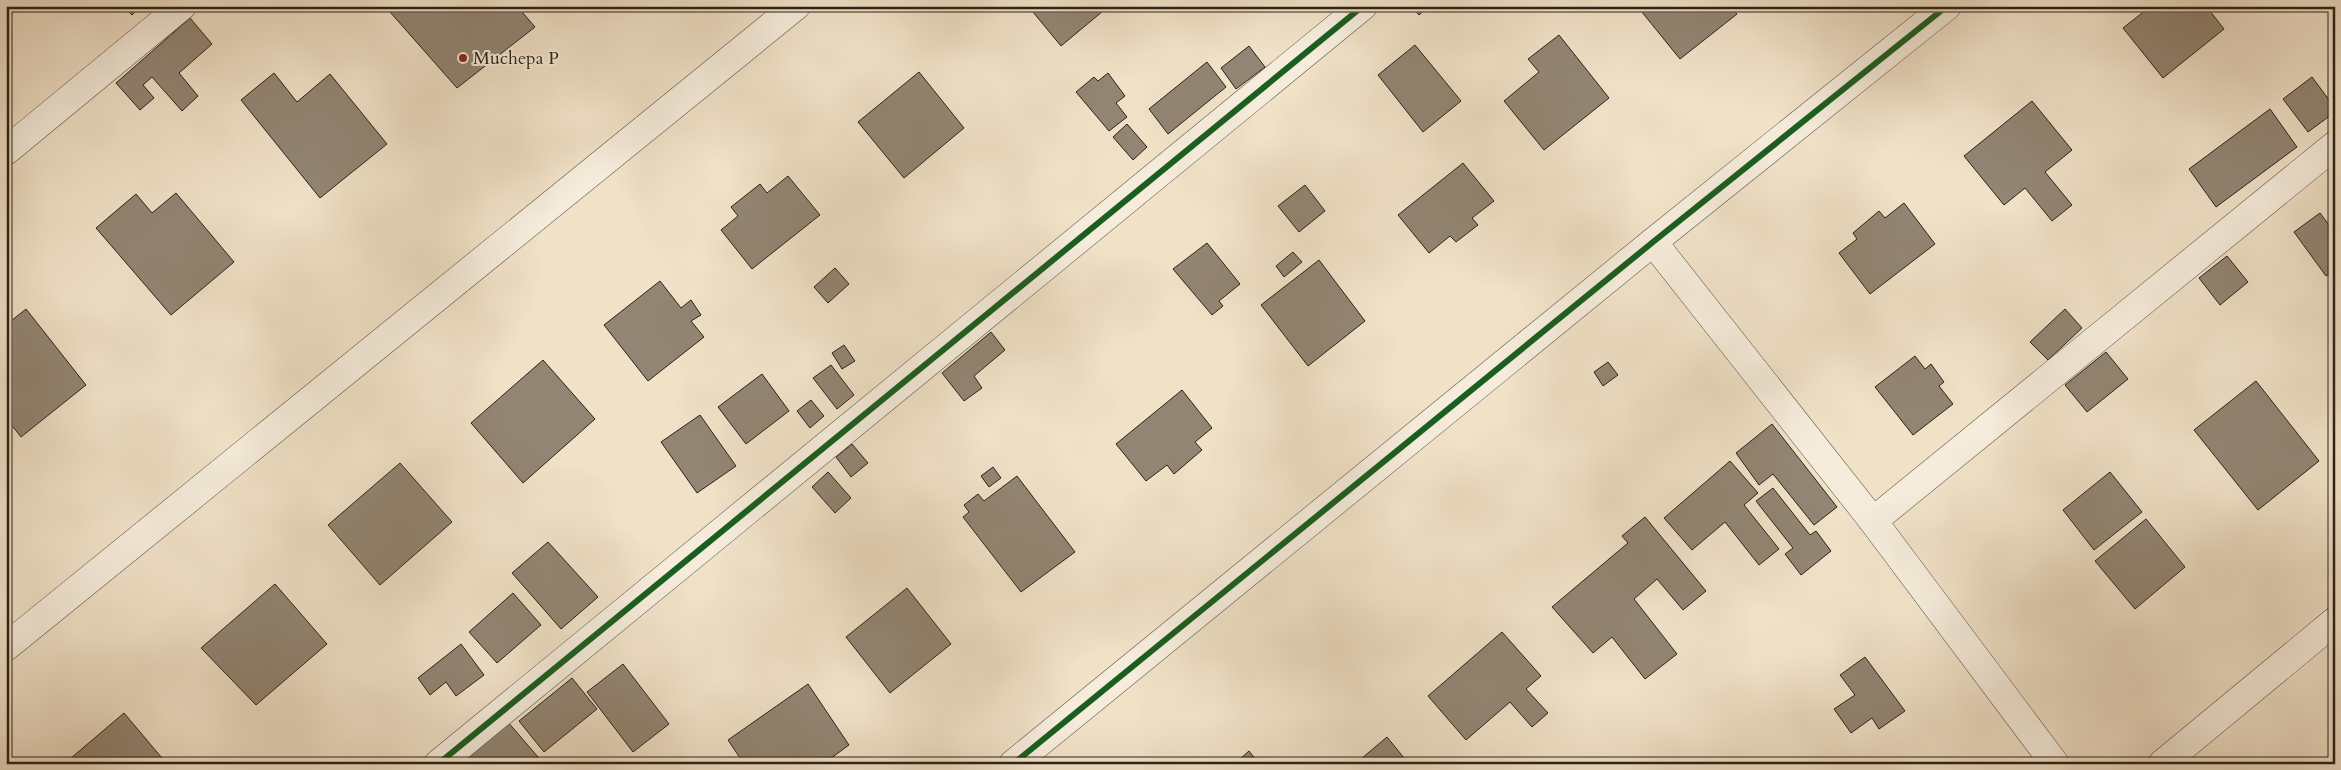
<svg xmlns="http://www.w3.org/2000/svg" width="2341" height="770" font-family="Cardo,serif">
<style>
.building{fill:#928573;stroke:#2c2218}
.lines{fill:none;stroke-linecap:round;stroke-linejoin:round}
.street-casing{stroke:#5d5244;stroke-width:29}
.street{stroke:#f5ecdb;stroke-width:28}
.cycleway-casing{stroke:#f5ecdb;stroke-width:9}
.cycleway{stroke:#1b5e20;stroke-width:6}
.poi-dot{fill:#8f2418;stroke:#f5ecdb;stroke-width:2}
.labels{text-anchor:middle;dominant-baseline:central;stroke-width:4;stroke-linejoin:round;paint-order:stroke}
.poi-label{font-size:18px;fill:#2c2218;stroke:#f5ecdb;text-anchor:start}
</style>
<rect width="100%" height="100%" fill="#f0e1c7"/>
<filter id="stains"><feTurbulence type="fractalNoise" baseFrequency=".004" numOctaves="4"/><feColorMatrix values="0 0 0 0 .2 0 0 0 0 .09 0 0 0 0 .02 0 0 0 .5 -.17"/></filter>
<radialGradient id="worn" r=".72"><stop offset=".6" stop-color="#630" stop-opacity="0"/><stop offset="1" stop-color="#630" stop-opacity=".3"/></radialGradient>
<g class="building">
<path d="M124 6H141L132 15Z"/>
<path d="M397 6H517L535 27 457 88 390 12Z"/>
<path d="M1028 6H1109L1061 46Z"/>
<path d="M1411 6H1429L1419 15Z"/>
<path d="M1637 6H1731L1737 14 1680 59Z"/>
<path d="M2151 6H2206L2224 29 2163 78 2123 28Z"/>
<path d="M190 18 212 44 179 73 198 96 182 111 152 77 143 85 154 98 140 110 116 83Z"/>
<path d="M1559 35 1609 98 1544 150 1504 101 1539 72 1528 59Z"/>
<path d="M1415 45 1461 101 1423 132 1378 75Z"/>
<path d="M1249 46 1265 67 1236 89 1221 68Z"/>
<path d="M1207 62 1226 87 1168 134 1149 109Z"/>
<path d="M919 72 964 128 904 178 858 122Z"/>
<path d="M274 73 297 102 330 74 387 144 320 198 241 100Z"/>
<path d="M1108 73 1125 96 1116 103 1127 117 1109 131 1076 92 1094 77 1098 81Z"/>
<path d="M2312 77 2335 108V112L2308 132 2283 99Z"/>
<path d="M2032 101 2072 150 2045 172 2072 205 2052 221 2025 188 2004 205 1964 156Z"/>
<path d="M2270 109 2297 147 2216 207 2189 169Z"/>
<path d="M1127 124 1147 147 1133 160 1113 137Z"/>
<path d="M1463 163 1494 201 1472 218 1478 225 1456 242 1450 236 1429 253 1398 215Z"/>
<path d="M788 176 820 215 752 269 721 230 738 216 731 207 760 184 767 193Z"/>
<path d="M1305 185 1325 211 1299 232 1278 206Z"/>
<path d="M176 193 234 262 171 315 96 228 136 194 152 213Z"/>
<path d="M1904 203 1935 244 1870 294 1839 253 1857 239 1853 233 1879 211 1885 218Z"/>
<path d="M2320 213 2335 233V270L2326 276 2294 232Z"/>
<path d="M1207 243 1240 284 1219 301 1223 306 1212 315 1173 269Z"/>
<path d="M1293 252 1302 262 1284 277 1276 266Z"/>
<path d="M2227 256 2248 282 2220 305 2199 278Z"/>
<path d="M1319 260 1365 321 1308 366 1261 305Z"/>
<path d="M835 268 849 284 828 303 814 287Z"/>
<path d="M660 281 681 308 691 300 701 315 691 321 704 337 648 381 604 325Z"/>
<path d="M26 309 86 385 21 437 6 418V325Z"/>
<path d="M2065 309 2082 328 2048 360 2030 342Z"/>
<path d="M991 332 1005 350 974 376 982 388 964 401 942 373Z"/>
<path d="M844 345 855 361 842 369 832 353Z"/>
<path d="M2106 352 2128 379 2087 412 2065 385Z"/>
<path d="M1915 356 1925 369 1931 364 1944 382 1939 386 1953 404 1913 435 1875 387Z"/>
<path d="M543 360 595 419 523 483 471 423Z"/>
<path d="M1608 362 1618 375 1603 386 1594 372Z"/>
<path d="M831 365 854 395 837 409 813 378Z"/>
<path d="M762 374 789 411 746 444 718 407Z"/>
<path d="M2256 381 2319 461 2258 510 2194 430Z"/>
<path d="M1182 390 1212 428 1195 442 1202 450 1174 474 1167 465 1146 481 1116 444Z"/>
<path d="M811 400 824 416 810 428 797 411Z"/>
<path d="M700 415 736 466 697 493 661 442Z"/>
<path d="M1772 424 1837 507 1814 525 1773 474 1759 485 1736 453Z"/>
<path d="M852 444 868 463 851 477 836 457Z"/>
<path d="M1730 461 1758 493 1744 505 1779 549 1759 565 1725 522 1692 550 1664 518Z"/>
<path d="M400 463 452 522 380 585 328 525Z"/>
<path d="M993 467 1001 478 989 487 981 476Z"/>
<path d="M828 472 851 498 835 513 812 487Z"/>
<path d="M2110 472 2142 512 2094 550 2063 510Z"/>
<path d="M1017 476 1075 552 1021 592 963 517 969 512 964 505 978 494 984 501Z"/>
<path d="M1773 488 1810 535 1816 531 1831 551 1801 575 1785 554 1793 548 1756 501Z"/>
<path d="M1645 517 1706 591 1683 610 1657 579 1634 599 1677 654 1645 679 1612 637 1593 653 1552 607 1628 543 1622 536Z"/>
<path d="M2146 519 2185 567 2135 609 2095 561Z"/>
<path d="M548 542 598 597 561 629 512 573Z"/>
<path d="M275 584 327 644 256 705 201 648Z"/>
<path d="M907 588 951 644 890 693 846 637Z"/>
<path d="M513 593 541 625 497 663 469 632Z"/>
<path d="M1502 632 1541 676 1526 689 1548 713 1532 727 1510 702 1466 740 1428 696Z"/>
<path d="M461 644 484 675 456 696 446 682 430 695 418 678Z"/>
<path d="M1865 657 1905 711 1879 729 1872 718 1851 733 1834 709 1855 695 1840 675Z"/>
<path d="M623 664 669 724 633 752 587 692Z"/>
<path d="M572 678 597 709 544 752 519 721Z"/>
<path d="M808 684 849 745 823 764H744L728 740Z"/>
<path d="M124 713 167 764H64Z"/>
<path d="M507 721 538 757 531 764H459Z"/>
<path d="M1387 737 1409 764H1355Z"/>
<path d="M1249 751 1259 764H1234Z"/>
</g>
<g class="lines">
<defs>
<g id="street">
<path d="M6 151 182 6"/>
<path d="M1653 242 1873 521 2055 764"/>
<path d="M1873 521 2335 145"/>
<path d="M6 647 796 6"/>
<path d="M438 764 1363 6"/>
<path d="M1013 764 1653 242 1947 6"/>
<path d="M2162 764 2335 621"/>
</g>
</defs>
<use href="#street" class="street-casing"/>
<use href="#street" class="street"/>
<defs>
<g id="cycleway">
<path d="M438 764 1363 6"/>
<path d="M1013 764 1653 242 1947 6"/>
</g>
</defs>
<use href="#cycleway" class="cycleway-casing"/>
<use href="#cycleway" class="cycleway"/>
</g>
<circle class="poi-dot" cx="463" cy="58" r="5"/>
<g class="labels">
<g class="poi-label">
<text x="473" y="58">Muchepa P</text>
</g>
</g>
<rect width="2341" height="770" fill="none" stroke="#f0e1c7" stroke-width="25"/>
<rect x="8" y="8" width="2326" height="755" fill="none" stroke="#2c2218" stroke-width="2.5"/>
<rect x="12" y="12" width="2316" height="745" fill="none" stroke="#2c2218"/>
<rect width="100%" height="100%" filter="url(#stains)"/>
<rect width="100%" height="100%" fill="url(#worn)"/>
</svg>
